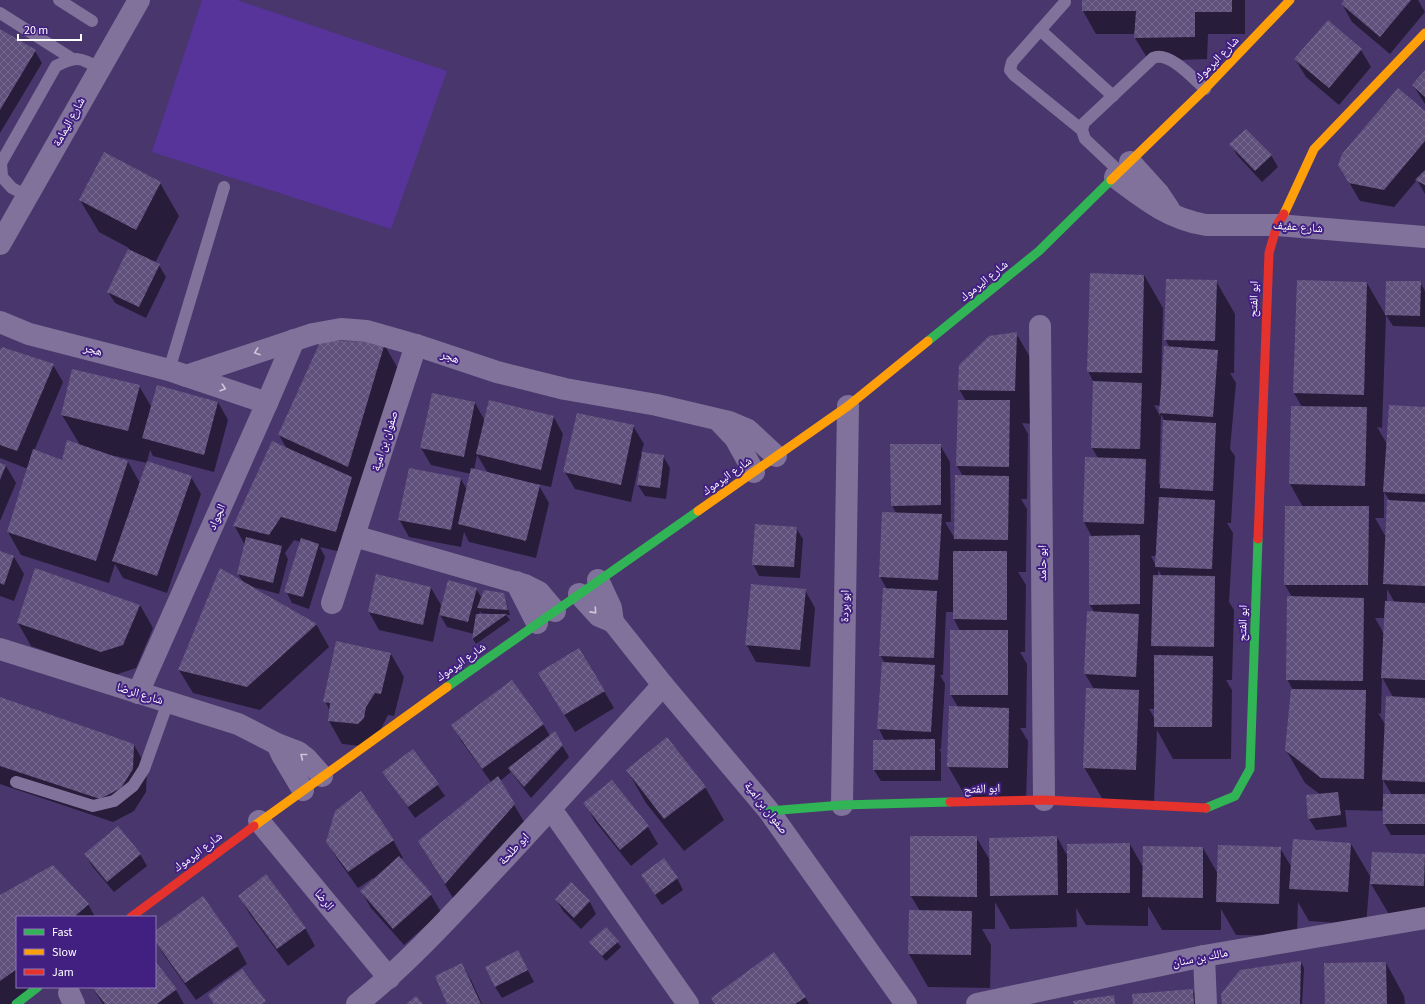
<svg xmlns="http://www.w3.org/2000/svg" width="1425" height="1004" font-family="'Source Sans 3','Noto Naskh Arabic',sans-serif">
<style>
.pitch{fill:#56349a}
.shadow{fill:#0007;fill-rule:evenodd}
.building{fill:url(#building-cross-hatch)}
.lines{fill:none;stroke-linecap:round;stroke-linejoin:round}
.lane{stroke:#80729a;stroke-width:12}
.street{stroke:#80729a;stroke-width:22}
.fast{stroke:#30b455;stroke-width:9}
.slow{stroke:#ff9f0a;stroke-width:9}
.jam{stroke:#e5322d;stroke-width:9}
.oneway{stroke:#ccc7d7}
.labels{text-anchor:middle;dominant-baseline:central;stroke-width:4;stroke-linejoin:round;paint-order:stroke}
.street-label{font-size:12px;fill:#fff;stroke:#422082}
</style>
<defs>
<pattern id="building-cross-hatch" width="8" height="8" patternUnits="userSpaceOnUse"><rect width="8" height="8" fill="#5f507c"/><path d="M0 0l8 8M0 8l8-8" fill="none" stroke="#776a90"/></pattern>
</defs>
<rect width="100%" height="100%" fill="#49366c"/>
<path class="pitch" d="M202 0H237L447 71 391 229 152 152Z"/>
<g class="shadow">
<path d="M1083 0H1245V34H1208L1207 59 1149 61 1135 38 1136 34H1096L1083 11Z"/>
<path d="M1346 0H1418L1425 12 1390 54 1352 22 1342 4Z"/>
<path d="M0 30 35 51 42 63 0 133Z"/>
<path d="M1361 50 1371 67 1339 105 1306 77 1295 59Z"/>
<path d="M1425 72V104L1413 85Z"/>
<path d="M1425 112V194L1417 180 1394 207 1360 201 1339 165Z"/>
<path d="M1231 144 1271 155 1278 167 1262 182 1237 155Z"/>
<path d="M105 154 160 183 179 216 155 263 159 265 166 277 146 318 115 303 108 292 129 248 99 232 80 200Z"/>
<path d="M1144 275 1163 308 1161 380H1162L1170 348 1165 339 1216 281 1235 314 1234 373H1230L1236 383 1230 449 1235 456 1231 523H1227L1233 533 1229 602 1234 610 1232 680H1226L1232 690 1231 759H1173L1157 730 1154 802 1103 800 1084 767 1094 689 1085 674 1088 612H1094L1090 605 1092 537 1084 522 1098 458 1092 448 1094 383 1088 371ZM1154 405 1161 406 1160 416ZM1161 414 1164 420 1161 487 1159 483ZM1151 556H1157L1156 566ZM1158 570 1162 576H1158ZM1149 709H1155V719Z"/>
<path d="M1298 281 1367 283 1386 316 1382 428 1377 427 1387 444 1425 408V835H1391L1384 823V806H1382V811L1345 810 1347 827 1316 830 1309 819 1321 795 1305 783 1286 750 1293 690 1287 679 1292 597 1285 585 1286 507H1303L1290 484 1292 407H1302L1294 393ZM1384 492 1390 501 1386 537 1375 518H1384ZM1387 589 1395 603 1387 602ZM1375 618H1385L1384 634ZM1382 677 1393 697 1386 726 1378 713 1381 714ZM1383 780 1392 795H1383Z"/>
<path d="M1420 282 1425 291V327L1393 326 1386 315Z"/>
<path d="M1016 333 1035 366 1033 424 1022 423 1028 434 1027 499H1021L1027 509 1026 572H1018L1026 585 1025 652H1020L1027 664 1026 728H1020L1028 741 1026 800 967 799 948 766 958 707 951 695V631H960L954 619V612H946L943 675H940L945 684 941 749H939L941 752V781H881L874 770 885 741 879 729 885 663 880 655 887 589 880 577 883 513H896L892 505 940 445 950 462 951 522H945L955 539 963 476 957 466 966 401 959 389Z"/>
<path d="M384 344 397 367 361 490 357 488 365 501 349 554 320 547 325 557 309 609 292 603 286 591 301 542 294 540 285 553 288 559 279 594 253 587 316 624 329 647 260 710 193 693 179 670 243 582 238 574 245 545 234 525 287 449 279 435Z"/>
<path d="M0 353 53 365 63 382 34 451 62 461 80 445 62 415 139 386 152 408 218 402 228 420 214 472 153 456 150 450 147 462 191 477 201 494 167 593 123 578 115 564 109 583 21 555 8 532 28 469 0 458ZM115 456 147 463 140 483 128 462 114 457Z"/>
<path d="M475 403 485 421 553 416 563 434 551 487 538 484 549 503 536 558 469 542 464 532 461 547 409 537 399 519 461 479 467 490 471 474 431 465 421 448ZM477 455 488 473 474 470Z"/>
<path d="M633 426 644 444 641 453 663 456 670 468 666 499 645 496 638 485 642 460 640 459 631 502 575 489 565 472Z"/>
<path d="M0 464 6 466 16 483 0 521Z"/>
<path d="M796 528 803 539 800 578 759 576 753 564Z"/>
<path d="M0 552 14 557 24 574 14 601 0 596Z"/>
<path d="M377 576 431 588 441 605 440 610 442 611 476 589 482 598 503 594 506 600 510 615H506L510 620 476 644 473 639 474 634 447 627 439 613 433 642 379 630 369 612ZM480 611 481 613 490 614V615H479Z"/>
<path d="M805 590 815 608 810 667 756 662 746 644Z"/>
<path d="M140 605 153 628 136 668 115 675 31 646 18 623Z"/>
<path d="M337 642 391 654 404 677 394 716 388 715 372 747 342 744 329 721 330 711 325 701Z"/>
<path d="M550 691H604L614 708 575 732Z"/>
<path d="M0 698 134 745 147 768 146 792 134 811 113 822 0 784Z"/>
<path d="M543 724 550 736 554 732 569 757 531 798 511 772 500 781 533 837 464 916 419 842 491 782 462 742 452 725Z"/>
<path d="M413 750 445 796 415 818 383 772Z"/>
<path d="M627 770 705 787 724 820 684 851 646 803Z"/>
<path d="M612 781 648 827 658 844 631 866 595 821 585 803Z"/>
<path d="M976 837 991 862 1057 837 1068 857 1130 844 1144 869 1203 848 1218 874 1280 848 1292 868 1351 844 1370 876 1366 925 1309 921 1298 902 1297 936 1236 935 1221 909V930H1162L1148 906V926L1086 925 1076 908 1077 927 1010 929 995 902V929H982L991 945 990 988 928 987 909 954 920 911 911 896Z"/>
<path d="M393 840 403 858 400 859 431 895 441 912 404 945 371 908 361 891 373 880V878L358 888 338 860 327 842Z"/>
<path d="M85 854H140L147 866 114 892 92 866Z"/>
<path d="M1425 855V918L1390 916 1371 884Z"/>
<path d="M642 876 677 878 683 890 662 905Z"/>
<path d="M571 884 590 902 596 914 581 929 563 911 556 899Z"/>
<path d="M0 896 88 904 95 917H17V987H36L13 1004H0Z"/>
<path d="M239 896 305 928 315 946 288 966 249 913Z"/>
<path d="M606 928 621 947 606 961 591 943Z"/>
<path d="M155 932 237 946 247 964 196 1000 162 952 155 940Z"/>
<path d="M1301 962 1304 968 1302 1004H1223Z"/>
<path d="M155 963 176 990 184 1004H103L92 987H155Z"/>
<path d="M524 963 534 982 502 998 495 987Z"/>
<path d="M1386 963 1404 996 1405 1004H1326Z"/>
<path d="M462 964 472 982 482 1004H448Z"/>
<path d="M1193 990 1201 1004H1134Z"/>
<path d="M805 997 809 1004H715Z"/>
</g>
<g class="building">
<path d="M1082 0H1232V12H1195V37L1134 38 1136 11H1082Z"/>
<path d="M1344 0H1411L1380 37 1341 4Z"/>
<path d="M1328 20 1362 49 1329 88 1294 59Z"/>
<path d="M0 29 36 50 0 110Z"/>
<path d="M1425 70V97L1412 85Z"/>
<path d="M1398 88 1425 111V141L1384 190 1349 183 1338 165 1342 154Z"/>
<path d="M1246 129 1272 155 1255 171 1229 144Z"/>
<path d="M104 152 161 182 136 230 79 200Z"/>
<path d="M1425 170V185L1415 180Z"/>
<path d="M128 249 160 264 139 307 107 292Z"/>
<path d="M1090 273 1144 275 1142 373 1087 372Z"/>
<path d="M1166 279 1217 280 1215 341 1164 340Z"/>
<path d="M1297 280 1367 282 1364 395 1293 393Z"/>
<path d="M1386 281H1421L1420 316 1385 315Z"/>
<path d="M1017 332 1015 391 958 390 959 365 989 336Z"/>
<path d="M321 340 385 343 348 467 278 435Z"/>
<path d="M1164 346 1218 350 1213 417 1159 413Z"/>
<path d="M2 347 54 364 17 451 0 445V350Z"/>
<path d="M72 369 140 385 128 431 61 415Z"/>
<path d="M1093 381 1142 383 1140 449 1091 448Z"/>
<path d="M157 385 218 402 204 455 142 438Z"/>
<path d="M432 393 475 402 464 457 420 448Z"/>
<path d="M489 400 554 416 541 470 476 454Z"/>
<path d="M958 400H1010L1009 467 956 466Z"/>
<path d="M1389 405 1425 407V494L1383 492Z"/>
<path d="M1291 406 1367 407 1365 486 1289 484Z"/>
<path d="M577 413 634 425 621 485 563 472Z"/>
<path d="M1163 420 1216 423 1213 491 1160 488Z"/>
<path d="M67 440 128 461 96 561 7 532 33 449 62 460Z"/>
<path d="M272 441 352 477 336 532 281 517 269 535 233 526Z"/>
<path d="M890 444H941V505L891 506Z"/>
<path d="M642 452 664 455 660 488 637 485Z"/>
<path d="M1085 457 1146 459 1144 524 1083 522Z"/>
<path d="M147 461 192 476 157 576 112 561Z"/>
<path d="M0 463 6 465 0 480Z"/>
<path d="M409 468 461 478 451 530 398 520Z"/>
<path d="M471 468 540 485 526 541 458 524Z"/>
<path d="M955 475 1009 476 1008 540 954 539Z"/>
<path d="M1159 497 1215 500 1212 569 1155 567Z"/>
<path d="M1387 500 1425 502V586L1383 584Z"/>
<path d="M1285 506H1369L1368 585H1284Z"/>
<path d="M882 512 942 514 938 580 879 577Z"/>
<path d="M755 524 797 527 794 567 752 565Z"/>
<path d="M1140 535V604L1089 605V536Z"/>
<path d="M246 537 282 546 273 583 237 574Z"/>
<path d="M301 538 319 544 303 597 284 592Z"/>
<path d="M0 551 14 556 4 585 0 583Z"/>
<path d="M953 551H1007V620L953 619Z"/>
<path d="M35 568 140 605 123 645 101 652 17 623Z"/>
<path d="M220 568 317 624 247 687 178 670Z"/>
<path d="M376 574 431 587 423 625 368 612Z"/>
<path d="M1153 575 1215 576 1214 647 1151 646Z"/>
<path d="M448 580 477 588 468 622 439 615Z"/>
<path d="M751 584 806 589 800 650 745 645Z"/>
<path d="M883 588 937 591 934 658 879 656Z"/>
<path d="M484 590 504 593 508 610 477 608Z"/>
<path d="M1287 596 1364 598 1363 681 1286 680Z"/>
<path d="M1385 601 1425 603V680L1381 678Z"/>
<path d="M1087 611 1139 614 1136 677 1084 674Z"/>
<path d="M476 614H507L472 639Z"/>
<rect x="950" y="630" width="58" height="65"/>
<path d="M336 641 391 653 381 694 375 693 366 707 364 718 358 724 328 721 330 703 323 702Z"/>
<path d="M579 648 605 691 564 715 538 673Z"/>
<path d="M1154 655 1213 656 1212 727H1154Z"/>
<path d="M882 662 935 665 931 732 877 729Z"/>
<path d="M512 680 544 724 482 769 451 725Z"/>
<path d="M1086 688 1139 690 1136 770 1083 768Z"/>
<path d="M1291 689 1366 690 1364 779 1321 778 1285 750Z"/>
<path d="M1386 696 1425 698V782L1382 780Z"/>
<path d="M0 697 134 744 133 769 121 788 100 799 0 766Z"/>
<path d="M949 706 1009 708 1008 768 947 767Z"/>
<path d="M555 731 563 745 524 787 508 768Z"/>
<path d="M667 737 706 787 664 819 626 770Z"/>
<path d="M935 739V770H873V740Z"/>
<path d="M413 749 439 784 408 807 382 772Z"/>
<path d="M498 776 515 804 445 884 418 841Z"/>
<path d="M612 780 649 826 620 850 583 803Z"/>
<path d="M361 791 394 840 348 872 326 842 335 811Z"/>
<path d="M1338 792 1341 815 1308 819 1306 795Z"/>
<rect x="1383" y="794" width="42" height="30"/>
<path d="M118 826 141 854 107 882 84 854Z"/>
<path d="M910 836H977V897L910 896Z"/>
<path d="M1057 836 1058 895 990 896 989 838Z"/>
<path d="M1293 839 1351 843 1348 892 1289 889Z"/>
<path d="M1130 843V893H1067V844Z"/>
<path d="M1218 845 1281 847 1279 904 1216 902Z"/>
<path d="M1143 846 1203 847V898L1142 897Z"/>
<path d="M1372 852 1425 854 1424 886 1370 884Z"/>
<path d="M399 856 432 894 393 929 360 891Z"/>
<path d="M664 858 678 878 655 895 641 875Z"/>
<path d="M53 865 89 904 74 917H17V969L0 981V895Z"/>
<path d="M266 874 306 928 277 949 238 896Z"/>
<path d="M571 882 590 901 574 918 555 899Z"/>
<path d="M203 896 238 946 185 983 155 941V931Z"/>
<path d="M909 910 972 911 971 955 908 954Z"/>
<path d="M606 927 619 941 602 956 589 942Z"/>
<path d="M518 950 528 970 495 987 485 967Z"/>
<path d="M774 952 806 997 795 1004H715L711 998Z"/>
<path d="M155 961 177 989 157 1004H105L92 987H155Z"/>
<path d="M1301 961 1300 1004H1222L1221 994 1240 970Z"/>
<path d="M1386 962 1387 1004H1325L1324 963Z"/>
<path d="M462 963 481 1004H447L435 976Z"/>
<path d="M242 969 266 1001 262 1004H214L208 995Z"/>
<path d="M1193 989 1194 1004H1133L1132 994Z"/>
<path d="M1114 995 1115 1004H1074L1073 1001Z"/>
<path d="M416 996 423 1004H406Z"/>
</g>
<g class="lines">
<g class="lane">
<path d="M59 0 92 21"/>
<path d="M1065 2 1012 62 1010 70 1014 75 1082 130"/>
<path d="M0 13 71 58"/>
<path d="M1040 30 1113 96"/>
<path d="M1120 172 1085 139 1082 130 1084 123 1153 58C1169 51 1193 78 1205 89"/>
<path d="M28 196 12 188 2 177 1 163 56 66C77 56 79 57 99 68"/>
<path d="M169 370 224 187"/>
<path d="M16 782 93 806 114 801 133 786 144 769 168 702"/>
</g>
<g class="street">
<path d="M1130 162 1159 194 1169 209"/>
<path d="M1115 177C1144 199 1169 219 1206 225H1277L1425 237"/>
<path d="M0 244 139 0"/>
<path d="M0 322 29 334 169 370 267 403"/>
<path d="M1040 326 1044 800"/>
<path d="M186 376 313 334 341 329 367 331 416 345 497 372 565 389 657 405 729 422 748 430 776 456"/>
<path d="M718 420 735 438 754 472"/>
<path d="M354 536 525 585 539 592 555 611"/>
<path d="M598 580 611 608 613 622 663 685 769 811 906 1004"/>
<path d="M516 582 537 623"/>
<path d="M579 594 599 616 613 622"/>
<path d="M332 603 416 345"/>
<path d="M0 649 238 724 277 744 298 752 307 759 322 776"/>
<path d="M138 693 267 403 294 340"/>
<path d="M277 744 282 755 303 790"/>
<path d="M842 805 848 406"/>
<path d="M551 809 688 1004"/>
<path d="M259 821 389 978"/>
<path d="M1204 956 1206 1004"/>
<path d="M69 993 74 1004"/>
<path d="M357 1004C406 965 448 919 491 873 549 811 606 748 663 685"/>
<path d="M977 1004 1204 956 1425 918"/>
</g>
<g class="fast">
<path d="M928 341 1039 251 1111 180"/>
<path d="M447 687 698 511"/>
<path d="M1206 808 1235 796 1250 769 1258 539"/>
<path d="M769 811 842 805 950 802"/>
<path d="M16 1004 38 987"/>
</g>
<g class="slow">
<path d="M1111 180 1205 89 1290 0"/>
<path d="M1284 214 1314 149 1425 33"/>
<path d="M698 511 848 406 928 341"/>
<path d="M254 826 447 687"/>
</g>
<g class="jam">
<path d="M1258 539 1269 253 1277 225 1284 214"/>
<path d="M950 802 1044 800 1206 808"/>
<path d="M131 917 254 826"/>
</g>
</g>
<defs><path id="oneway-chevron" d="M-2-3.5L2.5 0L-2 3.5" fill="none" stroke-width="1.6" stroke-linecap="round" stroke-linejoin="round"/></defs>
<g class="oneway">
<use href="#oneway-chevron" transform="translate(257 352) rotate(161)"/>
<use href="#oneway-chevron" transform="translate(223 388) rotate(18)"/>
<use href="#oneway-chevron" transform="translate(594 611) rotate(48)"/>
<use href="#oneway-chevron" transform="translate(303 756) rotate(-142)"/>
</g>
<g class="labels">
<g class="street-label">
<text transform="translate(1217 59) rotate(-46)">شارع اليرموك</text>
<text transform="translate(69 122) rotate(-61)">شارع اليمامة</text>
<text transform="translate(1298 227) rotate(4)">شارع عفيف</text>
<text transform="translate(984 281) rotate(-39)">شارع اليرموك</text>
<text transform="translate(1254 299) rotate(-88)">ابو الفتح</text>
<text transform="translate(93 350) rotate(15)">هجر</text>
<text transform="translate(450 357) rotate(19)">هجر</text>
<text transform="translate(385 441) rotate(-72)">صفوان بن امية</text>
<text transform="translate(727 476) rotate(-35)">شارع اليرموك</text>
<text transform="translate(217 517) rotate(-66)">الجواد</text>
<text transform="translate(1042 563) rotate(-90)">ابو حامد</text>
<text transform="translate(845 606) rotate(-89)">ابو بردة</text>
<text transform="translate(1243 623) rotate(-88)">ابو الفتح</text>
<text transform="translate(461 662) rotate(-35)">شارع اليرموك</text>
<text transform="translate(140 694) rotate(17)">شارع الرضا</text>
<text transform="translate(982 789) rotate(-2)">ابو الفتح</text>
<text transform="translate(766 808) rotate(52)">صفوان بن امية</text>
<text transform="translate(514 849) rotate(-47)">ابو طلحة</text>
<text transform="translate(198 852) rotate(-37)">شارع اليرموك</text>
<text transform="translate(324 900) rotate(50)">الرضا</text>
<text transform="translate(1200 958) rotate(-11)">مالك بن سنان</text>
</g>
</g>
<rect x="16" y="916" width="140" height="72" fill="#422082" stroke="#8e79b4"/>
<rect x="24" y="929" width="20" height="6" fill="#30b455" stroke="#8e79b4"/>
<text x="52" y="936" font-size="12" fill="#ffffff">Fast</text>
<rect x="24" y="949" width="20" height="6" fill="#ff9f0a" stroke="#8e79b4"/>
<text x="52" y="956" font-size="12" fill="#ffffff">Slow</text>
<rect x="24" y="969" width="20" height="6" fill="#e5322d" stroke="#8e79b4"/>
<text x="52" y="976" font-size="12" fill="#ffffff">Jam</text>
<path d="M18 34v6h63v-6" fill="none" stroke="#ffffff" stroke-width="2"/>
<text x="24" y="34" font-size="12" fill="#ffffff" stroke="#422082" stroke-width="3" paint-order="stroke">20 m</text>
</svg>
